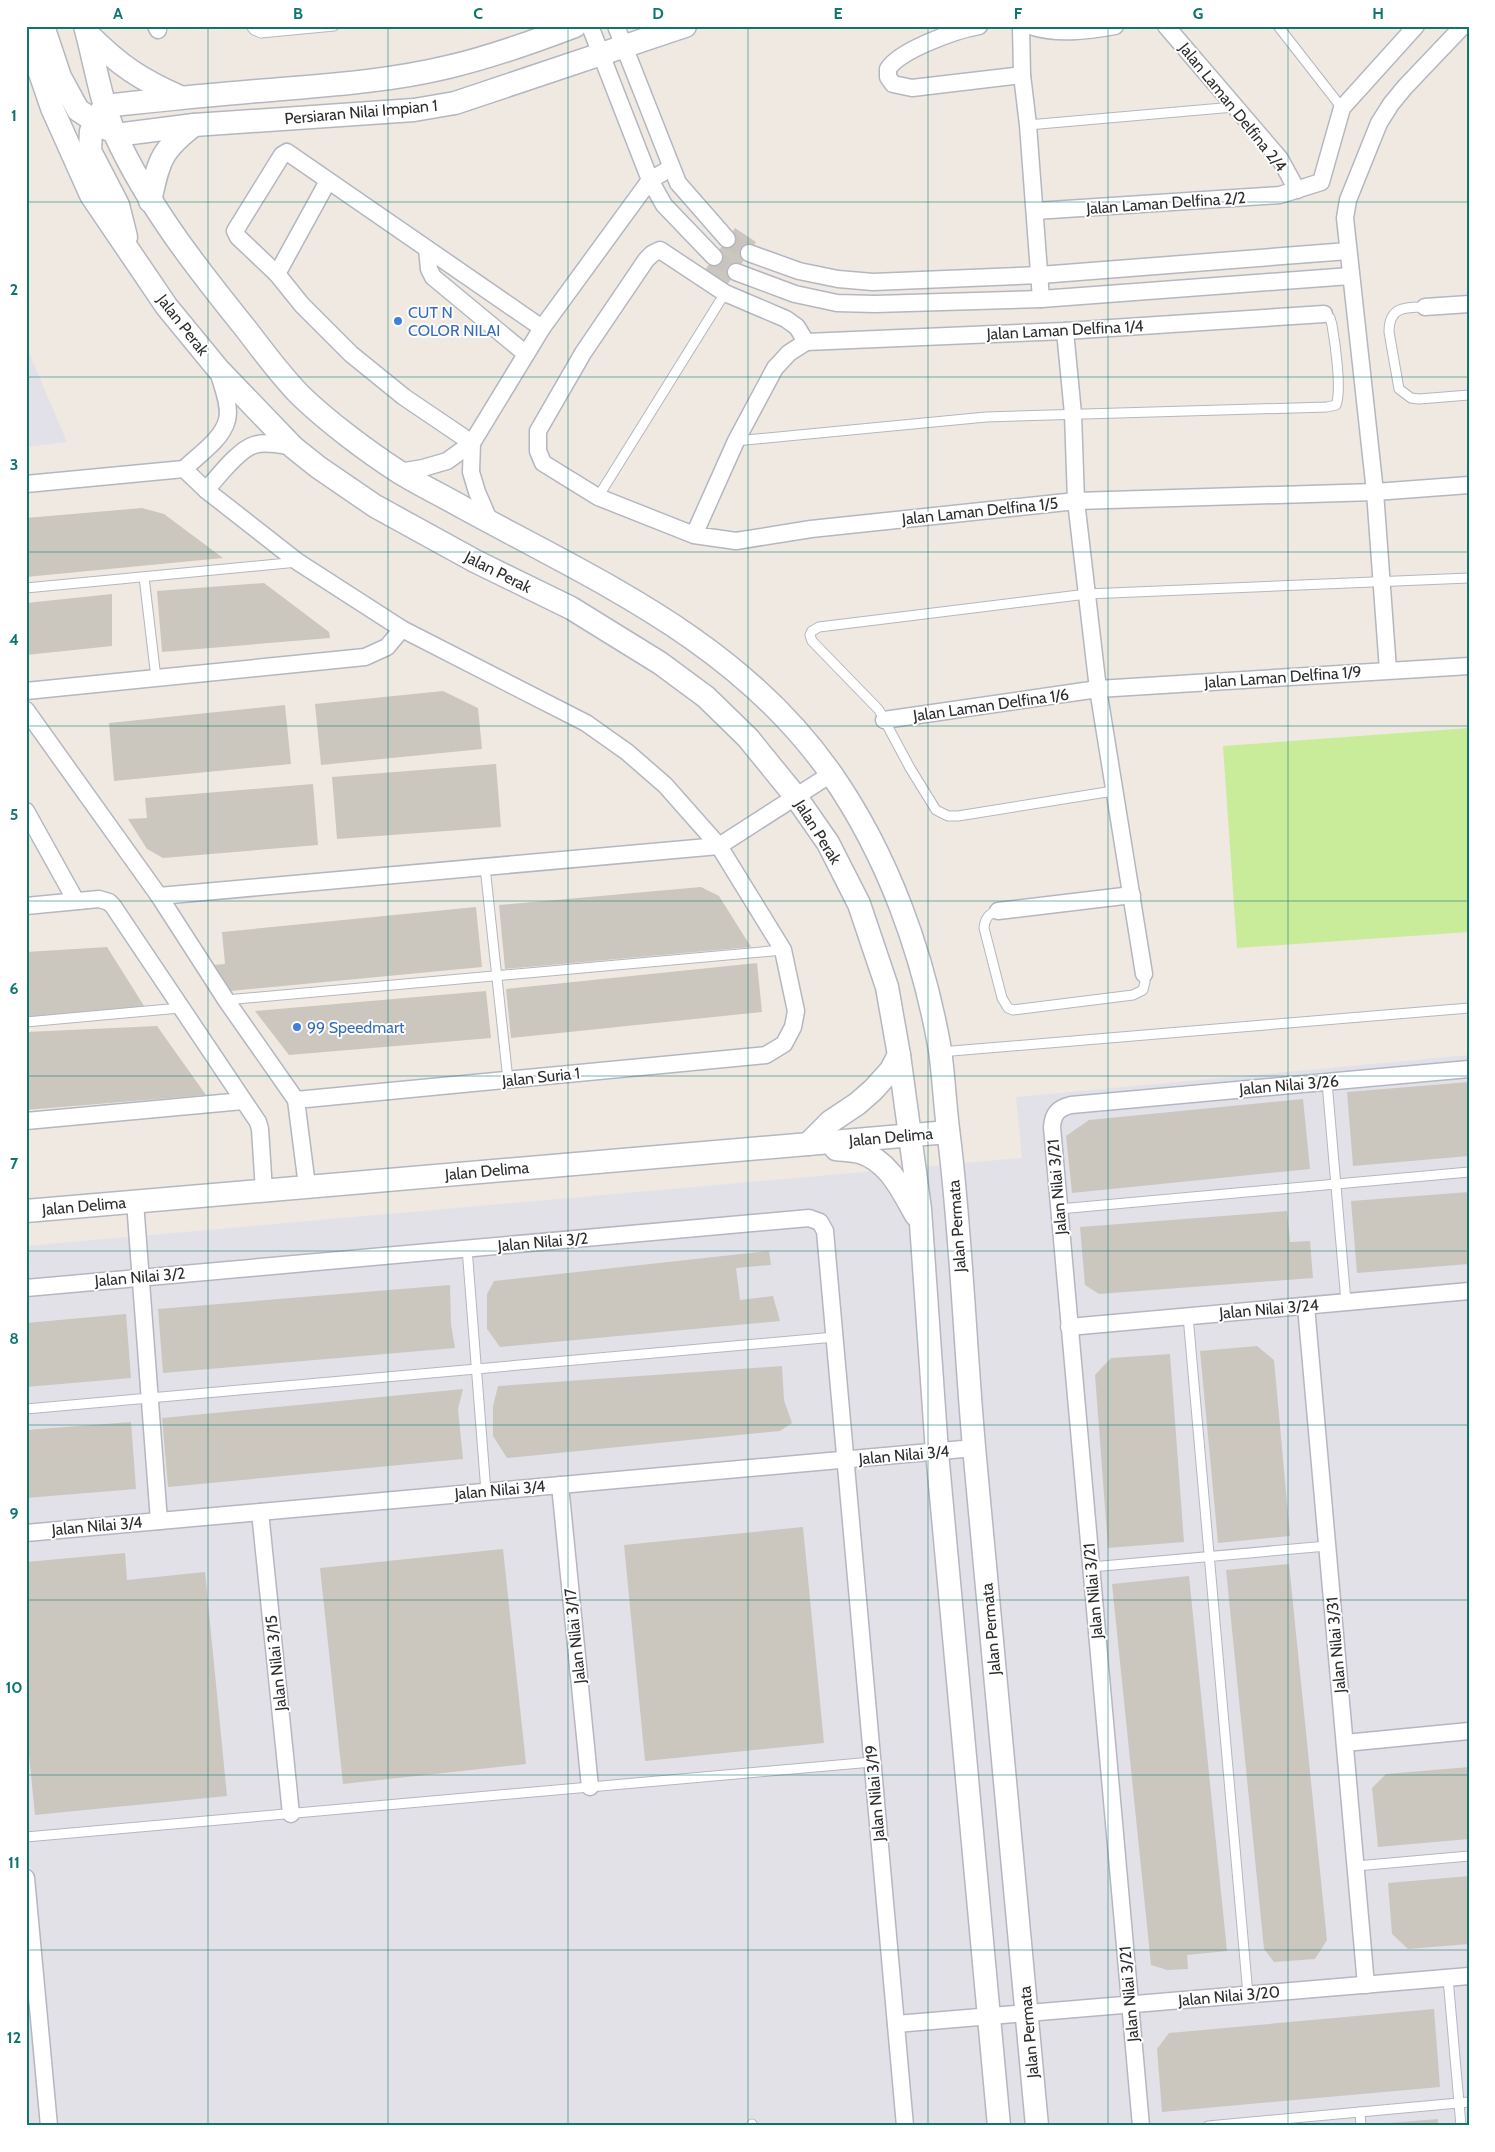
<svg xmlns="http://www.w3.org/2000/svg" width="1495" height="2152" font-family="Cabin,sans-serif">
<style>
.industrial{fill:#e3e1e8}
.pitch{fill:#c9ec9a}
.building{fill:#cbc7bf}
.lines{fill:none;stroke-linecap:round;stroke-linejoin:round}
.street-tunnel{stroke:#c8c4bd;stroke-width:16;stroke-dasharray:16 8;stroke-linecap:butt}
.lane-casing{stroke:#b4b7c1;stroke-width:11}
.street-casing{stroke:#b4b7c1;stroke-width:19}
.secondary-casing{stroke:#b4b7c1;stroke-width:25}
.lane{stroke:#fff;stroke-width:9}
.street{stroke:#fff;stroke-width:16}
.secondary{stroke:#fff;stroke-width:22}
.grid{fill:none;stroke:#0f766e;stroke-width:1;stroke-opacity:0.55}
.shop-dot{fill:#3f7fe0;stroke:#fff;stroke-width:2}
.labels{text-anchor:middle;dominant-baseline:central;stroke-width:4;stroke-linejoin:round;paint-order:stroke}
.street-label{font-size:16px;fill:#2e2e2e;stroke:#fff}
.shop-label{font-size:16px;fill:#366cbe;stroke:#fff;text-anchor:start}
.neatline{fill:none;stroke:#0f766e;stroke-width:2}
.grid-label{font-size:16px;text-anchor:middle;font-weight:bold;fill:#0f766e}
</style>
<rect width="100%" height="100%" fill="#efe9e1"/>
<g class="industrial">
<path d="M26 346 67 442 26 447Z"/>
<path d="M1469 1055V2126H26V1246L1022 1158 1016 1097Z"/>
</g>
<path class="pitch" d="M1469 728V932L1237 948 1223 746Z"/>
<g class="building">
<path d="M735 228 756 242 727 285 705 270Z"/>
<path d="M142 508 164 514 223 558 26 577V518Z"/>
<path d="M264 583 329 632 330 638 162 652 157 591Z"/>
<path d="M112 594V646L26 655V603Z"/>
<path d="M443 691 478 708 482 749 321 765 315 704Z"/>
<path d="M285 705 291 764 114 781 109 723Z"/>
<path d="M496 764 501 827 337 839 332 777Z"/>
<path d="M313 784 318 845 163 858 147 849 128 819 147 818 145 798Z"/>
<path d="M701 887 719 896 751 947 505 969 499 905Z"/>
<path d="M476 907 482 967 230 991 212 965 225 964 222 932Z"/>
<path d="M107 947 146 1009 26 1020V952Z"/>
<path d="M757 963 762 1012 511 1038 506 989Z"/>
<path d="M486 991 491 1038 289 1055 255 1011Z"/>
<path d="M157 1026 206 1095 26 1110V1032Z"/>
<path d="M1469 1082V1156L1353 1166 1347 1092Z"/>
<path d="M1303 1099 1310 1169 1072 1193 1066 1136 1089 1120Z"/>
<path d="M1469 1192V1264L1357 1273 1351 1201Z"/>
<path d="M1287 1211 1290 1242 1310 1241 1313 1278 1099 1294 1085 1285 1080 1227Z"/>
<path d="M769 1251 771 1265 736 1268 740 1300 773 1296 780 1321 500 1347 487 1329V1294L494 1281Z"/>
<path d="M450 1285 451 1324 455 1348 163 1373 158 1309Z"/>
<path d="M126 1314 131 1378 26 1387V1323Z"/>
<path d="M1257 1346 1274 1360 1290 1536 1218 1543 1200 1351Z"/>
<path d="M1170 1354 1184 1542 1108 1548 1095 1375 1111 1358Z"/>
<path d="M782 1366 784 1400 792 1423 780 1431 507 1458 493 1436V1406L498 1386Z"/>
<path d="M463 1389 458 1409 463 1459 168 1487 162 1418Z"/>
<path d="M131 1422 136 1489 26 1498V1430Z"/>
<path d="M803 1527 824 1743 645 1761 624 1545Z"/>
<path d="M503 1549 526 1764 343 1784 320 1568Z"/>
<path d="M125 1553 127 1580 205 1572 227 1796 35 1815 26 1725V1562Z"/>
<path d="M1289 1564 1327 1940 1315 1959 1274 1962 1264 1949 1226 1570Z"/>
<path d="M1189 1576 1227 1951 1187 1955 1188 1969 1167 1970 1151 1965 1112 1584Z"/>
<path d="M1469 1767V1839L1378 1847 1372 1788 1386 1774Z"/>
<path d="M1469 1876V1944L1408 1949 1392 1934 1388 1883Z"/>
<path d="M1434 2009 1440 2087 1162 2112 1157 2049 1169 2033Z"/>
<path d="M1438 2119V2126H1377V2124Z"/>
</g>
<g class="lines">
<g class="street-tunnel">
<path d="M727 239 749 253"/>
<path d="M714 257 736 272"/>
</g>
<defs>
<g id="lane">
<path d="M251 26 254 30 261 33 334 26"/>
<path d="M1278 26 1342 108"/>
<path d="M1028 125 1234 107"/>
<path d="M1425 307C1404 307 1389 307 1389 332L1399 389 1411 398 1419 399 1469 395"/>
<path d="M736 441 986 417 1327 407 1336 405C1342 391 1335 342 1332 325L1330 318 1324 314"/>
<path d="M598 497 725 293"/>
<path d="M144 577 156 678"/>
<path d="M26 588 298 562"/>
<path d="M1113 791 958 816H948L936 810 910 768 879 710 812 641 810 635 812 631 819 627 1087 594 1469 578"/>
<path d="M485 867 508 1080"/>
<path d="M998 911C989 913 985 918 984 928L1002 998 1008 1008 1013 1010 1133 995 1143 990 1145 982 1144 974"/>
<path d="M226 1000 783 950"/>
<path d="M26 1022 180 1008"/>
<path d="M940 1052 1469 1008"/>
<path d="M1327 1082 1346 1302"/>
<path d="M1059 1209 1469 1172"/>
<path d="M467 1248 486 1492"/>
<path d="M1188 1316 1248 1995"/>
<path d="M26 1409 835 1337"/>
<path d="M1091 1567 1327 1546"/>
<path d="M26 1837 872 1762"/>
<path d="M1356 1866 1469 1856"/>
<path d="M1448 1978 1461 2126"/>
<path d="M1360 2112 1361 2126"/>
<path d="M752 2124V2126"/>
<path d="M1208 2126 1469 2102"/>
</g>
<g id="street">
<path d="M156 26 158 30"/>
<path d="M590 26 650 180 664 205 714 257"/>
<path d="M616 26 678 183 727 239"/>
<path d="M979 26C956 30 900 50 888 69V77L893 84 912 88 1022 75"/>
<path d="M1021 26 1022 75 1028 125 1041 299"/>
<path d="M1030 26C1057 35 1087 31 1115 26"/>
<path d="M1166 26 1280 159 1297 190"/>
<path d="M1035 211 1280 195 1321 182 1342 108 1416 26"/>
<path d="M427 249 429 269 433 277 526 354"/>
<path d="M749 253 799 271 838 279 873 282 1040 275 1348 251"/>
<path d="M736 272 795 294 837 303 875 304 1041 299 1350 276"/>
<path d="M277 274 328 181"/>
<path d="M1425 307 1469 304"/>
<path d="M1065 331 1073 414 1076 501 1098 689 1144 974"/>
<path d="M806 342 1065 331 1324 314"/>
<path d="M472 443 404 397 351 354 302 305 277 274 238 237 235 231 282 155 287 152 542 328"/>
<path d="M472 443 471 472 477 492 490 522"/>
<path d="M184 469C198 455 222 440 227 420 231 405 221 384 218 370"/>
<path d="M399 472 423 468 447 461 472 443 542 328 650 180 671 168"/>
<path d="M26 484 184 469 206 490 298 562 402 629 586 723 627 752 665 785 719 846 783 950 796 1011 793 1027 784 1044 766 1055 296 1100"/>
<path d="M206 490C218 477 238 450 254 445 266 441 281 445 293 447"/>
<path d="M694 535 736 441 775 368 789 353 806 342 797 327 786 319 725 293 660 250 652 254 646 260 583 353 538 431V451L543 463 598 497 694 535 736 541 811 529 1076 501 1375 492 1469 485"/>
<path d="M1388 670 1375 492 1345 218 1348 200 1379 123 1391 104 1405 87 1463 26"/>
<path d="M26 691 365 657 387 647 402 629"/>
<path d="M26 710 159 896 226 1000 296 1100 307 1186"/>
<path d="M884 720 1098 689 1469 666"/>
<path d="M26 811 76 901"/>
<path d="M159 896 719 846 831 774"/>
<path d="M26 906 99 899 109 902 113 906 258 1122 260 1129 264 1191"/>
<path d="M998 911 1132 895"/>
<path d="M26 1121 243 1101"/>
<path d="M135 1202 159 1521"/>
<path d="M26 1288 809 1218 820 1222 825 1231 905 2126"/>
<path d="M1306 1306 1366 1985"/>
<path d="M1069 1327 1469 1291"/>
<path d="M560 1485 590 1787"/>
<path d="M260 1512 291 1814"/>
<path d="M26 1533 974 1448"/>
<path d="M1345 1743 1469 1731"/>
<path d="M26 1878 49 2126"/>
<path d="M896 2024 1469 1976"/>
<path d="M1141 2126 1052 1127C1053 1114 1058 1108 1071 1105L1469 1069"/>
</g>
<g id="secondary">
<path d="M43 26 60 77 78 110 107 129"/>
<path d="M85 26C95 62 100 99 115 134 148 206 196 267 246 329 263 351 281 376 301 396 328 422 368 452 399 472 420 485 443 496 464 508 601 583 739 642 832 775 888 856 923 953 940 1050 944 1079 945 1108 949 1137 962 1243 965 1351 975 1458 995 1681 1017 1903 1037 2126"/>
<path d="M26 32 52 108 91 195 167 307 218 369 293 447 318 467 375 506 475 561 571 608 660 663 706 697 748 738 796 797 828 843 859 904 887 987 899 1055 920 1209 937 1452 999 2126"/>
<path d="M88 34C120 66 140 79 180 97"/>
<path d="M104 106C160 100 215 94 271 90 330 85 390 81 448 67 491 57 533 42 575 26"/>
<path d="M104 106 91 131 90 151 118 205 126 237"/>
<path d="M116 135 194 125 414 110 455 103 685 26"/>
<path d="M150 201C159 161 160 151 194 125"/>
<path d="M808 1144 830 1122 857 1104 873 1090 891 1070 899 1055"/>
<path d="M836 1149C844 1150 852 1150 860 1152 889 1161 902 1190 916 1215"/>
<path d="M26 1211 948 1132"/>
</g>
</defs>
<use href="#lane" class="lane-casing"/>
<use href="#street" class="street-casing"/>
<use href="#secondary" class="secondary-casing"/>
<use href="#lane" class="lane"/>
<use href="#street" class="street"/>
<use href="#secondary" class="secondary"/>
</g>
<path class="grid" d="M208 26V2126M388 26V2126M568 26V2126M748 26V2126M928 26V2126M1108 26V2126M1288 26V2126M26 202H1469M26 377H1469M26 552H1469M26 726H1469M26 901H1469M26 1076H1469M26 1251H1469M26 1425H1469M26 1600H1469M26 1775H1469M26 1950H1469"/>
<g class="shop-dot">
<circle cx="398" cy="321" r="5"/>
<circle cx="297" cy="1027" r="5"/>
</g>
<g class="labels">
<g class="street-label">
<text transform="translate(1233 107) rotate(51)">Jalan Laman Delfina 2/4</text>
<text transform="translate(361 112) rotate(-5)">Persiaran Nilai Impian 1</text>
<text transform="translate(1166 203) rotate(-4)">Jalan Laman Delfina 2/2</text>
<text transform="translate(183 325) rotate(52)">Jalan Perak</text>
<text transform="translate(1065 330) rotate(-3)">Jalan Laman Delfina 1/4</text>
<text transform="translate(980 511) rotate(-6)">Jalan Laman Delfina 1/5</text>
<text transform="translate(498 572) rotate(27)">Jalan Perak</text>
<text transform="translate(1283 677) rotate(-4)">Jalan Laman Delfina 1/9</text>
<text transform="translate(991 705) rotate(-8)">Jalan Laman Delfina 1/6</text>
<text transform="translate(818 832) rotate(58)">Jalan Perak</text>
<text transform="translate(541 1077) rotate(-6)">Jalan Suria 1</text>
<text transform="translate(1289 1085) rotate(-5)">Jalan Nilai 3/26</text>
<text transform="translate(891 1137) rotate(-5)">Jalan Delima</text>
<text transform="translate(487 1171) rotate(-5)">Jalan Delima</text>
<text transform="translate(1057 1187) rotate(-95)">Jalan Nilai 3/21</text>
<text transform="translate(84 1206) rotate(-5)">Jalan Delima</text>
<text transform="translate(957 1226) rotate(-94)">Jalan Permata</text>
<text transform="translate(543 1242) rotate(-5)">Jalan Nilai 3/2</text>
<text transform="translate(140 1277) rotate(-5)">Jalan Nilai 3/2</text>
<text transform="translate(1269 1309) rotate(-5)">Jalan Nilai 3/24</text>
<text transform="translate(904 1455) rotate(-5)">Jalan Nilai 3/4</text>
<text transform="translate(500 1490) rotate(-5)">Jalan Nilai 3/4</text>
<text transform="translate(97 1526) rotate(-5)">Jalan Nilai 3/4</text>
<text transform="translate(1093 1591) rotate(-95)">Jalan Nilai 3/21</text>
<text transform="translate(991 1629) rotate(-95)">Jalan Permata</text>
<text transform="translate(575 1636) rotate(-96)">Jalan Nilai 3/17</text>
<text transform="translate(1336 1645) rotate(-95)">Jalan Nilai 3/31</text>
<text transform="translate(276 1663) rotate(-96)">Jalan Nilai 3/15</text>
<text transform="translate(875 1793) rotate(-95)">Jalan Nilai 3/19</text>
<text transform="translate(1129 1994) rotate(-95)">Jalan Nilai 3/21</text>
<text transform="translate(1229 1996) rotate(-5)">Jalan Nilai 3/20</text>
<text transform="translate(1029 2032) rotate(-95)">Jalan Permata</text>
</g>
<g class="shop-label">
<text x="408" y="312">CUT N<tspan x="408" dy="18">COLOR NILAI</tspan></text>
<text x="307" y="1027">99 Speedmart</text>
</g>
</g>
<rect width="1495" height="2152" fill="none" stroke="#ffffff" stroke-width="55"/>
<rect x="28" y="28" width="1440" height="2096" class="neatline"/>
<g class="grid-label">
<text x="118" y="19">A</text>
<text x="298" y="19">B</text>
<text x="478" y="19">C</text>
<text x="658" y="19">D</text>
<text x="838" y="19">E</text>
<text x="1018" y="19">F</text>
<text x="1198" y="19">G</text>
<text x="1378" y="19">H</text>
<text x="14" y="121">1</text>
<text x="14" y="295">2</text>
<text x="14" y="470">3</text>
<text x="14" y="645">4</text>
<text x="14" y="820">5</text>
<text x="14" y="994">6</text>
<text x="14" y="1169">7</text>
<text x="14" y="1344">8</text>
<text x="14" y="1519">9</text>
<text x="14" y="1693">10</text>
<text x="14" y="1868">11</text>
<text x="14" y="2043">12</text>
</g>
</svg>
